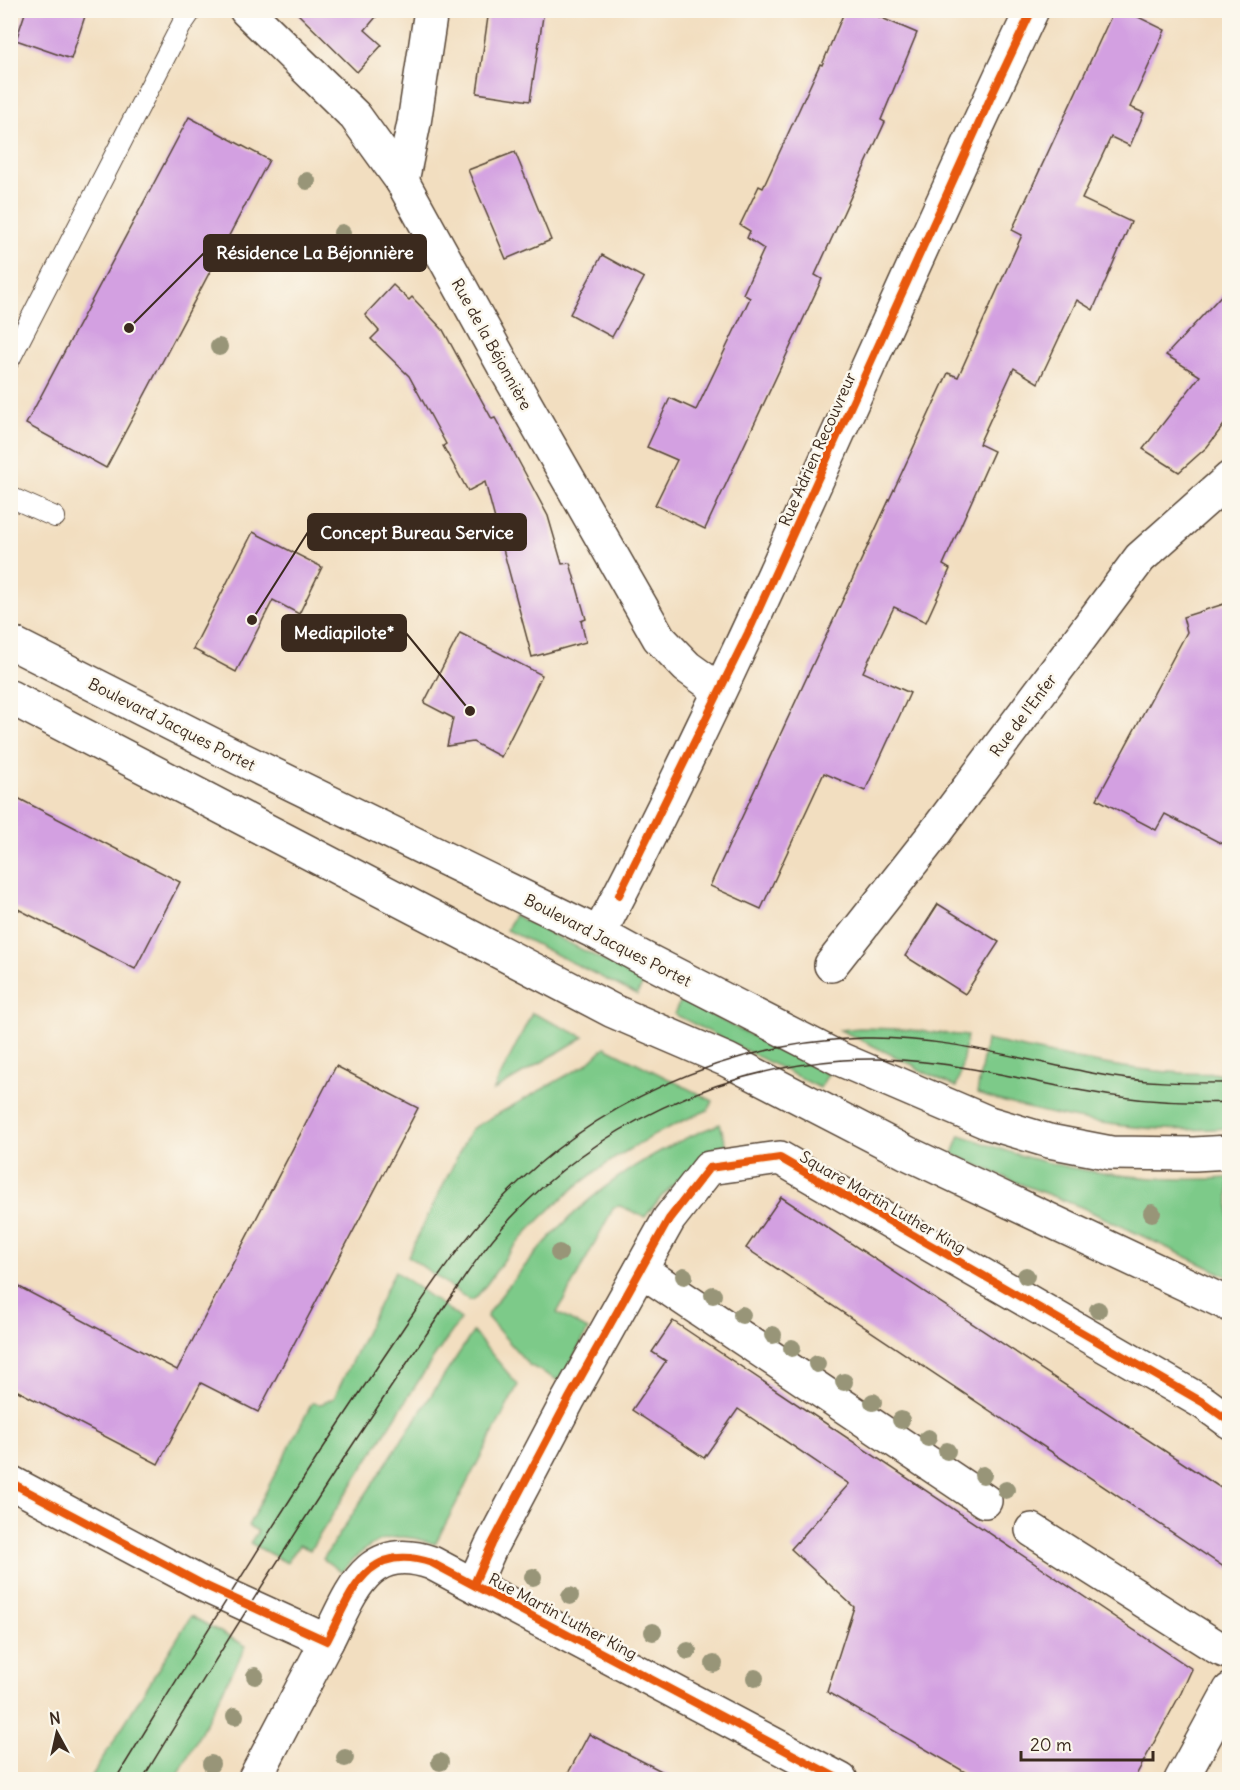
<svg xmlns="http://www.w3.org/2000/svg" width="1240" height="1790" font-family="Delius,sans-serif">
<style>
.green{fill:#7dca89;stroke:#5c7a54;stroke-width:1.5}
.building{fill:#d3a0e1}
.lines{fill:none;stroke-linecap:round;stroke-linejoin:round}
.lane-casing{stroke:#564536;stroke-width:22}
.street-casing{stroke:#564536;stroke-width:36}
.primary-casing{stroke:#564536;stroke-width:36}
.lane{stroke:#fff;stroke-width:20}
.street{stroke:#fff;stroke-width:33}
.primary{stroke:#fff;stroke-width:33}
.tram{stroke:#3b2a1e;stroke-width:1.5}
.cycleway-casing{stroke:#fbf7ec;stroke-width:11}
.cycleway{stroke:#e8590c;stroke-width:8}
.tree{fill:#989578}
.labels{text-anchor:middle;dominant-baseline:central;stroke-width:5;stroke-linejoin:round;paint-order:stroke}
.street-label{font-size:16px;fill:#3b2a1e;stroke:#fbf7ec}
.leader{fill:none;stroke:#3b2a1e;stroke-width:2}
.callout-dot{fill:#3b2a1e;stroke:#fbf7ec;stroke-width:2}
.callout{fill:#3b2a1e;stroke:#3b2a1e;stroke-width:2}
.callout-label{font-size:18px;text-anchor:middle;font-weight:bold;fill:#fff}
</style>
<rect width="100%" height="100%" fill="#fbf7ec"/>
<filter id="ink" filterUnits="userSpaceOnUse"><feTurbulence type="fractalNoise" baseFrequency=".0167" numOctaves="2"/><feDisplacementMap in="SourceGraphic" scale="12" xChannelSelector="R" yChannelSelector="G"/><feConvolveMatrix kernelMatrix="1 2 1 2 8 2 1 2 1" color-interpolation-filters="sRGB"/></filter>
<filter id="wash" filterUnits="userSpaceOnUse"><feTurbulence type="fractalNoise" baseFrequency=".008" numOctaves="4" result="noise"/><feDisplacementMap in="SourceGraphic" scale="24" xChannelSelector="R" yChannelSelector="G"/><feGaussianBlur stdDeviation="1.35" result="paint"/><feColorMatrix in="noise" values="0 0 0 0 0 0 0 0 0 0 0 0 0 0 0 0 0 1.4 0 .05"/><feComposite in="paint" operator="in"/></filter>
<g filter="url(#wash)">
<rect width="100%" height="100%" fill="#f2dec0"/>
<g class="green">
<path d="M514 915 644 981 637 995 507 930Z"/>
<path d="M681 1000 828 1074 820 1088 674 1014Z"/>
<path d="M532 1013 584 1037 493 1091Z"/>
<path d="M859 1028 901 1029 967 1036 960 1075 956 1087 917 1069 915 1066 840 1030Z"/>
<path d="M986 1040C1067 1057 1146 1077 1229 1073V1128C1143 1135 1059 1119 977 1094Z"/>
<path d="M605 1047 713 1101 708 1110C646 1135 588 1171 540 1219 528 1231 514 1246 504 1260 494 1273 485 1289 473 1300H469L408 1256 471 1129 587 1064Z"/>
<path d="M720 1124 727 1147C692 1166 669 1185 645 1217L620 1206 614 1207 557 1313 588 1330 561 1382 529 1365 487 1317 488 1313C553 1225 615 1163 720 1124Z"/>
<path d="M960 1135C983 1142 1006 1152 1030 1158 1096 1176 1162 1182 1229 1178V1277L1081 1207 1013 1181 953 1154Z"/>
<path d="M395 1271 461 1319 432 1360 310 1550 299 1545 287 1563 250 1543 258 1531 248 1526 312 1403 321 1404 334 1398Z"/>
<path d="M473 1332 518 1385 435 1544C392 1528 370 1539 342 1572L323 1559Z"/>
<path d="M191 1616 246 1646 176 1779H90Z"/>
</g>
<g id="blocks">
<g class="building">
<path d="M26 10H87L71 59 16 40Z"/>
<path d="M294 10H382L365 30 382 45 357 72Z"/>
<path d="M489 10H544L530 101 477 93Z"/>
<path d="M845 10H863L917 33 881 120 885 122 815 275 822 279 705 529 655 505 677 460 647 447 670 398 696 410 750 298 743 294 764 249 747 238 750 231 740 225 759 186 763 188 820 64 822 65Z"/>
<path d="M1114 10H1124L1165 30 1130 107 1144 113 1130 146 1111 137 1082 199 1131 222 1093 310 1077 300 1038 383 1014 368 979 444 994 451 943 565 950 569 926 622 894 607 863 672 910 693 865 791 824 773 761 909 710 886 948 373 958 377 1022 235 1012 230Z"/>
<path d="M189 117 269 160 106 468 26 424Z"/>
<path d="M515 152 551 240 506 259 468 170Z"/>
<path d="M602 255 644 278 612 337 570 314Z"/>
<path d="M393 285 409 300 412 297 443 330 492 419 495 418 510 445 548 516 562 564 570 563 586 619 581 621 586 642 532 657 485 482 468 491 443 446 446 444 409 376 371 339 379 331 365 315Z"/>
<path d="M1230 286V417L1207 447 1179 472 1143 449 1200 376 1166 355Z"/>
<path d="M253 532 322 567 299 614 273 600 236 672 193 649Z"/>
<path d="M1230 602V848L1165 814 1156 830 1097 799 1187 632 1183 617Z"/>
<path d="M460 633 542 675 501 757 473 742 447 746 453 718 424 703Z"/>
<path d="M10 794 180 882 135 969 10 905Z"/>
<path d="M938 904 999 942 965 994 905 956Z"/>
<path d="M336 1066 418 1108 258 1412 201 1383 158 1464 10 1387V1282L177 1370Z"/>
<path d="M781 1197 1230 1494V1571L746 1248Z"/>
<path d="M673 1321 1192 1669 1181 1693 1134 1779H977L827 1692 854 1607 791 1549 849 1484 738 1409 704 1458 632 1410 666 1361 652 1352Z"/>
<path d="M589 1734 677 1779H565Z"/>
</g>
</g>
</g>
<g filter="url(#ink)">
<use href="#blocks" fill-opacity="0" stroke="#564536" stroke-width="1.5"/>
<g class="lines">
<defs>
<g id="lane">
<path d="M10 359 181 26 192 10"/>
<path d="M10 497 55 517"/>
</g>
<g id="street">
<path d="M246 10 355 116 402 181 505 368 659 638 687 667 719 690"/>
<path d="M402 181 414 123 431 10"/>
<path d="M599 934C757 633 885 317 1032 10"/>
<path d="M831 965 931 838 1140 558 1230 478"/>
<path d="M641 1270 985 1501"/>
<path d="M10 1482 204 1585 327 1641C351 1594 366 1540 432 1563L841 1780"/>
<path d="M1032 1530 1220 1649 1230 1653"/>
<path d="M474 1584 492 1544 568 1400 669 1219 709 1168 780 1158 1204 1403 1230 1422"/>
<path d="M254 1780 327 1641"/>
<path d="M1181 1780 1230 1690"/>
</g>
<g id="primary">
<path d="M10 642 239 758 599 934 639 956 842 1060 989 1123 1049 1141 1111 1153 1194 1154 1230 1152"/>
<path d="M10 697 613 1011 727 1060 907 1153 1230 1305"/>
</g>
</defs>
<use href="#lane" class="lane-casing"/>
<use href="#street" class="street-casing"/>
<use href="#primary" class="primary-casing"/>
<use href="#lane" class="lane"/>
<use href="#street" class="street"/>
<use href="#primary" class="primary"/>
<g class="tram">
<path d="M115 1780C181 1672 248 1565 316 1459 345 1414 376 1369 406 1324 434 1283 461 1242 495 1206 590 1104 724 1043 863 1038 943 1036 1019 1059 1097 1074 1140 1083 1185 1083 1230 1083"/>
<path d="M142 1780C207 1672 274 1566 342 1461 372 1415 403 1369 434 1323 458 1287 481 1250 511 1218 597 1126 717 1069 843 1060 924 1054 1000 1075 1078 1090 1128 1100 1179 1104 1230 1102"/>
</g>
<defs>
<g id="cycleway">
<path d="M619 895 748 633 990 99 1032 10"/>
<path d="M10 1482 204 1585 327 1641C351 1594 366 1540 432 1563L841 1780"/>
<path d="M474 1584 492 1544 568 1400 669 1219 709 1168 780 1158 1204 1403 1230 1422"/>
</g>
</defs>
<use href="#cycleway" class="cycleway-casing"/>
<use href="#cycleway" class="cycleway"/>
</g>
<g class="tree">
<circle cx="307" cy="181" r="9"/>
<circle cx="342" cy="233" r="9"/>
<circle cx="219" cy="347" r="9"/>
<circle cx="1152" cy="1213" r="9"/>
<circle cx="559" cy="1253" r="9"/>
<circle cx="684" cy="1276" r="9"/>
<circle cx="1026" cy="1276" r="9"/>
<circle cx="713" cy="1295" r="9"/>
<circle cx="1098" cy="1310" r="9"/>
<circle cx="742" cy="1315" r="9"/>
<circle cx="773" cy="1335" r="9"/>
<circle cx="792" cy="1348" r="9"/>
<circle cx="817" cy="1364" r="9"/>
<circle cx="844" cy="1382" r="9"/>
<circle cx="873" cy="1402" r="9"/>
<circle cx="901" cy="1420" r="9"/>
<circle cx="928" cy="1438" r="9"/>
<circle cx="947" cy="1451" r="9"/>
<circle cx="983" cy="1475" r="9"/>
<circle cx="1006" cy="1490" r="9"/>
<circle cx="533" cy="1577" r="9"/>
<circle cx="570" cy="1596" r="9"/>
<circle cx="653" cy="1632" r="9"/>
<circle cx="688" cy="1651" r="9"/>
<circle cx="714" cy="1664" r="9"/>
<circle cx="255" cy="1676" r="9"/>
<circle cx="755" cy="1678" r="9"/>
<circle cx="235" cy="1716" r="9"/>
<circle cx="345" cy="1758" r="9"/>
<circle cx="440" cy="1762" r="9"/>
<circle cx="211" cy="1764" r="9"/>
</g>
</g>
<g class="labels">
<g class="street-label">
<text transform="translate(492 344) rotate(61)">Rue de la Béjonnière</text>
<text transform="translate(817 449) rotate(-66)">Rue Adrien Recouvreur</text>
<text transform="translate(1023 715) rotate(-53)">Rue de l'Enfer</text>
<text transform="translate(172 724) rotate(27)">Boulevard Jacques Portet</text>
<text transform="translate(608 940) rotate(27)">Boulevard Jacques Portet</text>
<text transform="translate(883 1202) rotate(30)">Square Martin Luther King</text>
<text transform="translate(563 1616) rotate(28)">Rue Martin Luther King</text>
</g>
</g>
<path class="leader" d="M129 328L204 253M252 620L308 532M470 711L406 633"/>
<g class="callout-dot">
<circle cx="129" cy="328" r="6"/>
<circle cx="252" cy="620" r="6"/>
<circle cx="470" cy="711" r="6"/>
</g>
<g class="callout">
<rect x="204" y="235" width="222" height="36" rx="6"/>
<rect x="308" y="514" width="218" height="36" rx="6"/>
<rect x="282" y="615" width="124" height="36" rx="6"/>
</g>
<g class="callout-label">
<text x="315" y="259">Résidence La Béjonnière</text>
<text x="417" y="539">Concept Bureau Service</text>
<text x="344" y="639">Mediapilote*</text>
</g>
<rect width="1240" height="1790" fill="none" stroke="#fbf7ec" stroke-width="36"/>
<g transform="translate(57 1733) rotate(352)" stroke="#fbf7ec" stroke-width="4.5" paint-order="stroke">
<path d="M0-4.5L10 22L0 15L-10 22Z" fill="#3b2a1e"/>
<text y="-9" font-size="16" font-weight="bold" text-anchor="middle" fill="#3b2a1e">N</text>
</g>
<path d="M1021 1751v9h132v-9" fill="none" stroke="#3b2a1e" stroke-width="3"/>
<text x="1030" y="1751" font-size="18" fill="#3b2a1e" stroke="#fbf7ec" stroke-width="4.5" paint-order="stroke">20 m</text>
</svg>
